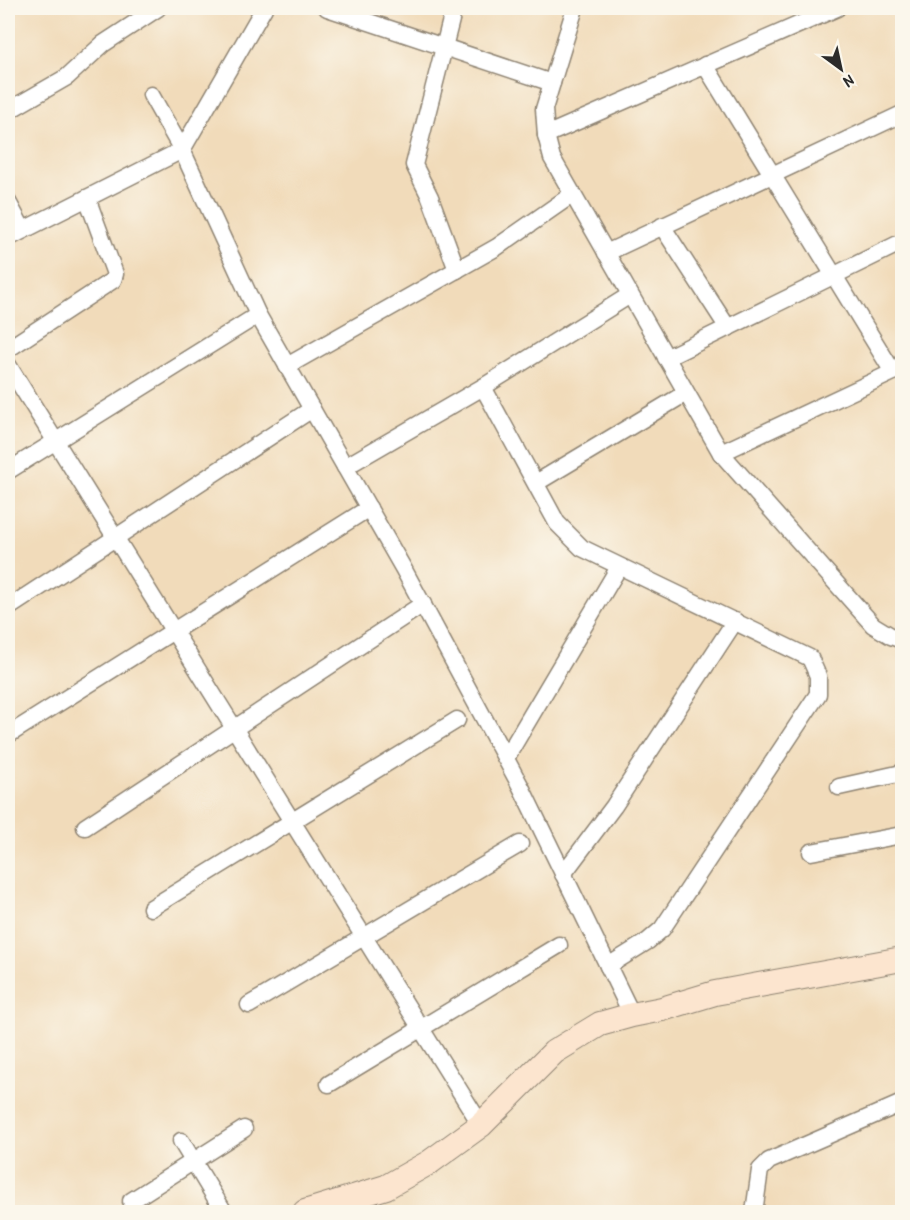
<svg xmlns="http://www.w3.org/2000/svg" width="910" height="1220" font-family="'Patrick Hand',sans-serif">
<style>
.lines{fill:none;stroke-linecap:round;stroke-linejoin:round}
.street-casing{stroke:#8e8372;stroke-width:19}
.secondary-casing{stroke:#8e8372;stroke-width:26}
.street{stroke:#fff;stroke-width:16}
.secondary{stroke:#fce5cf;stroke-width:24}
</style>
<rect width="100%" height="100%" fill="#fbf7ec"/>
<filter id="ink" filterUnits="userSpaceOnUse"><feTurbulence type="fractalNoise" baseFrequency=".0167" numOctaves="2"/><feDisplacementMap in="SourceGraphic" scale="12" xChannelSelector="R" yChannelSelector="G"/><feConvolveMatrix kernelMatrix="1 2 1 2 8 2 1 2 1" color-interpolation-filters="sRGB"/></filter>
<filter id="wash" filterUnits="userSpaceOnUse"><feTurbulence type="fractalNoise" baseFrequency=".008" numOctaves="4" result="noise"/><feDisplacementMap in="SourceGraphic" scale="24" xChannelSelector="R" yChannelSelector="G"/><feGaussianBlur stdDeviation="1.35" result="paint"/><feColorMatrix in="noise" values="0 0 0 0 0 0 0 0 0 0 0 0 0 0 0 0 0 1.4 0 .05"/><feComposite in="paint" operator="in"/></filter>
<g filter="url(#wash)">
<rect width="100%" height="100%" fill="#f1dbba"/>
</g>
<g filter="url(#ink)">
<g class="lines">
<defs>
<g id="street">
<path d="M327 8 552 83"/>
<path d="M454 8 414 165 430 197 457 270"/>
<path d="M575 8 544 109 546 135 552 158 721 453 873 625 891 636 902 640"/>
<path d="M705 65 893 372"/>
<path d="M151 95 182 150 258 315 403 568 521 787 632 1015"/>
<path d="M8 111 67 77 103 44 158 8"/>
<path d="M546 135 837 8"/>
<path d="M8 202 23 230"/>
<path d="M662 226 728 328"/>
<path d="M8 238 182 150 264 8"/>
<path d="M606 253 902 114"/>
<path d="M8 349 113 280 115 274 87 198"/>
<path d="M666 358 902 242"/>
<path d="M8 365 481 1125"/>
<path d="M287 366 497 247 573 194"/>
<path d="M483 387 557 523 582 548 810 658 818 676V694L662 929 648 941 608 966"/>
<path d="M721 453 902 368"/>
<path d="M345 467 483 387 630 295"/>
<path d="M8 471 258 315"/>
<path d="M536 483 686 393"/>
<path d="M8 608 312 409"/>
<path d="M8 735 369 508"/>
<path d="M506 758 619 567"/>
<path d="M839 787 902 773"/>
<path d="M85 827 423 604"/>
<path d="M811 852 902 835"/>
<path d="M563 874 614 806 735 621"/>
<path d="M151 908 457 720"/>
<path d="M249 1005 520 844"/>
<path d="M329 1084 559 945"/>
<path d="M181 1141 224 1212"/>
<path d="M131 1201 244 1129"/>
<path d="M754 1212 760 1170 769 1161 902 1103"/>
</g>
<path id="secondary" d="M305 1212 386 1187 430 1162 481 1125 554 1052 600 1024 632 1015 662 1009 715 993 902 959"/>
</defs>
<use href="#street" class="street-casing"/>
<use href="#secondary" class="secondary-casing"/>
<use href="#street" class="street"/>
<use href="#secondary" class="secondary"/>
</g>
</g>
<rect width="910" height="1220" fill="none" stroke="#fbf7ec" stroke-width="30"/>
<g transform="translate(841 69) rotate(147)" stroke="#fbf7ec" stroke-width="4.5" paint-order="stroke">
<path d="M0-4.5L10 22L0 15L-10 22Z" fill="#2b2b2b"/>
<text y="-9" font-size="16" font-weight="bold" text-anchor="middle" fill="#2b2b2b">N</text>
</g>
</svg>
